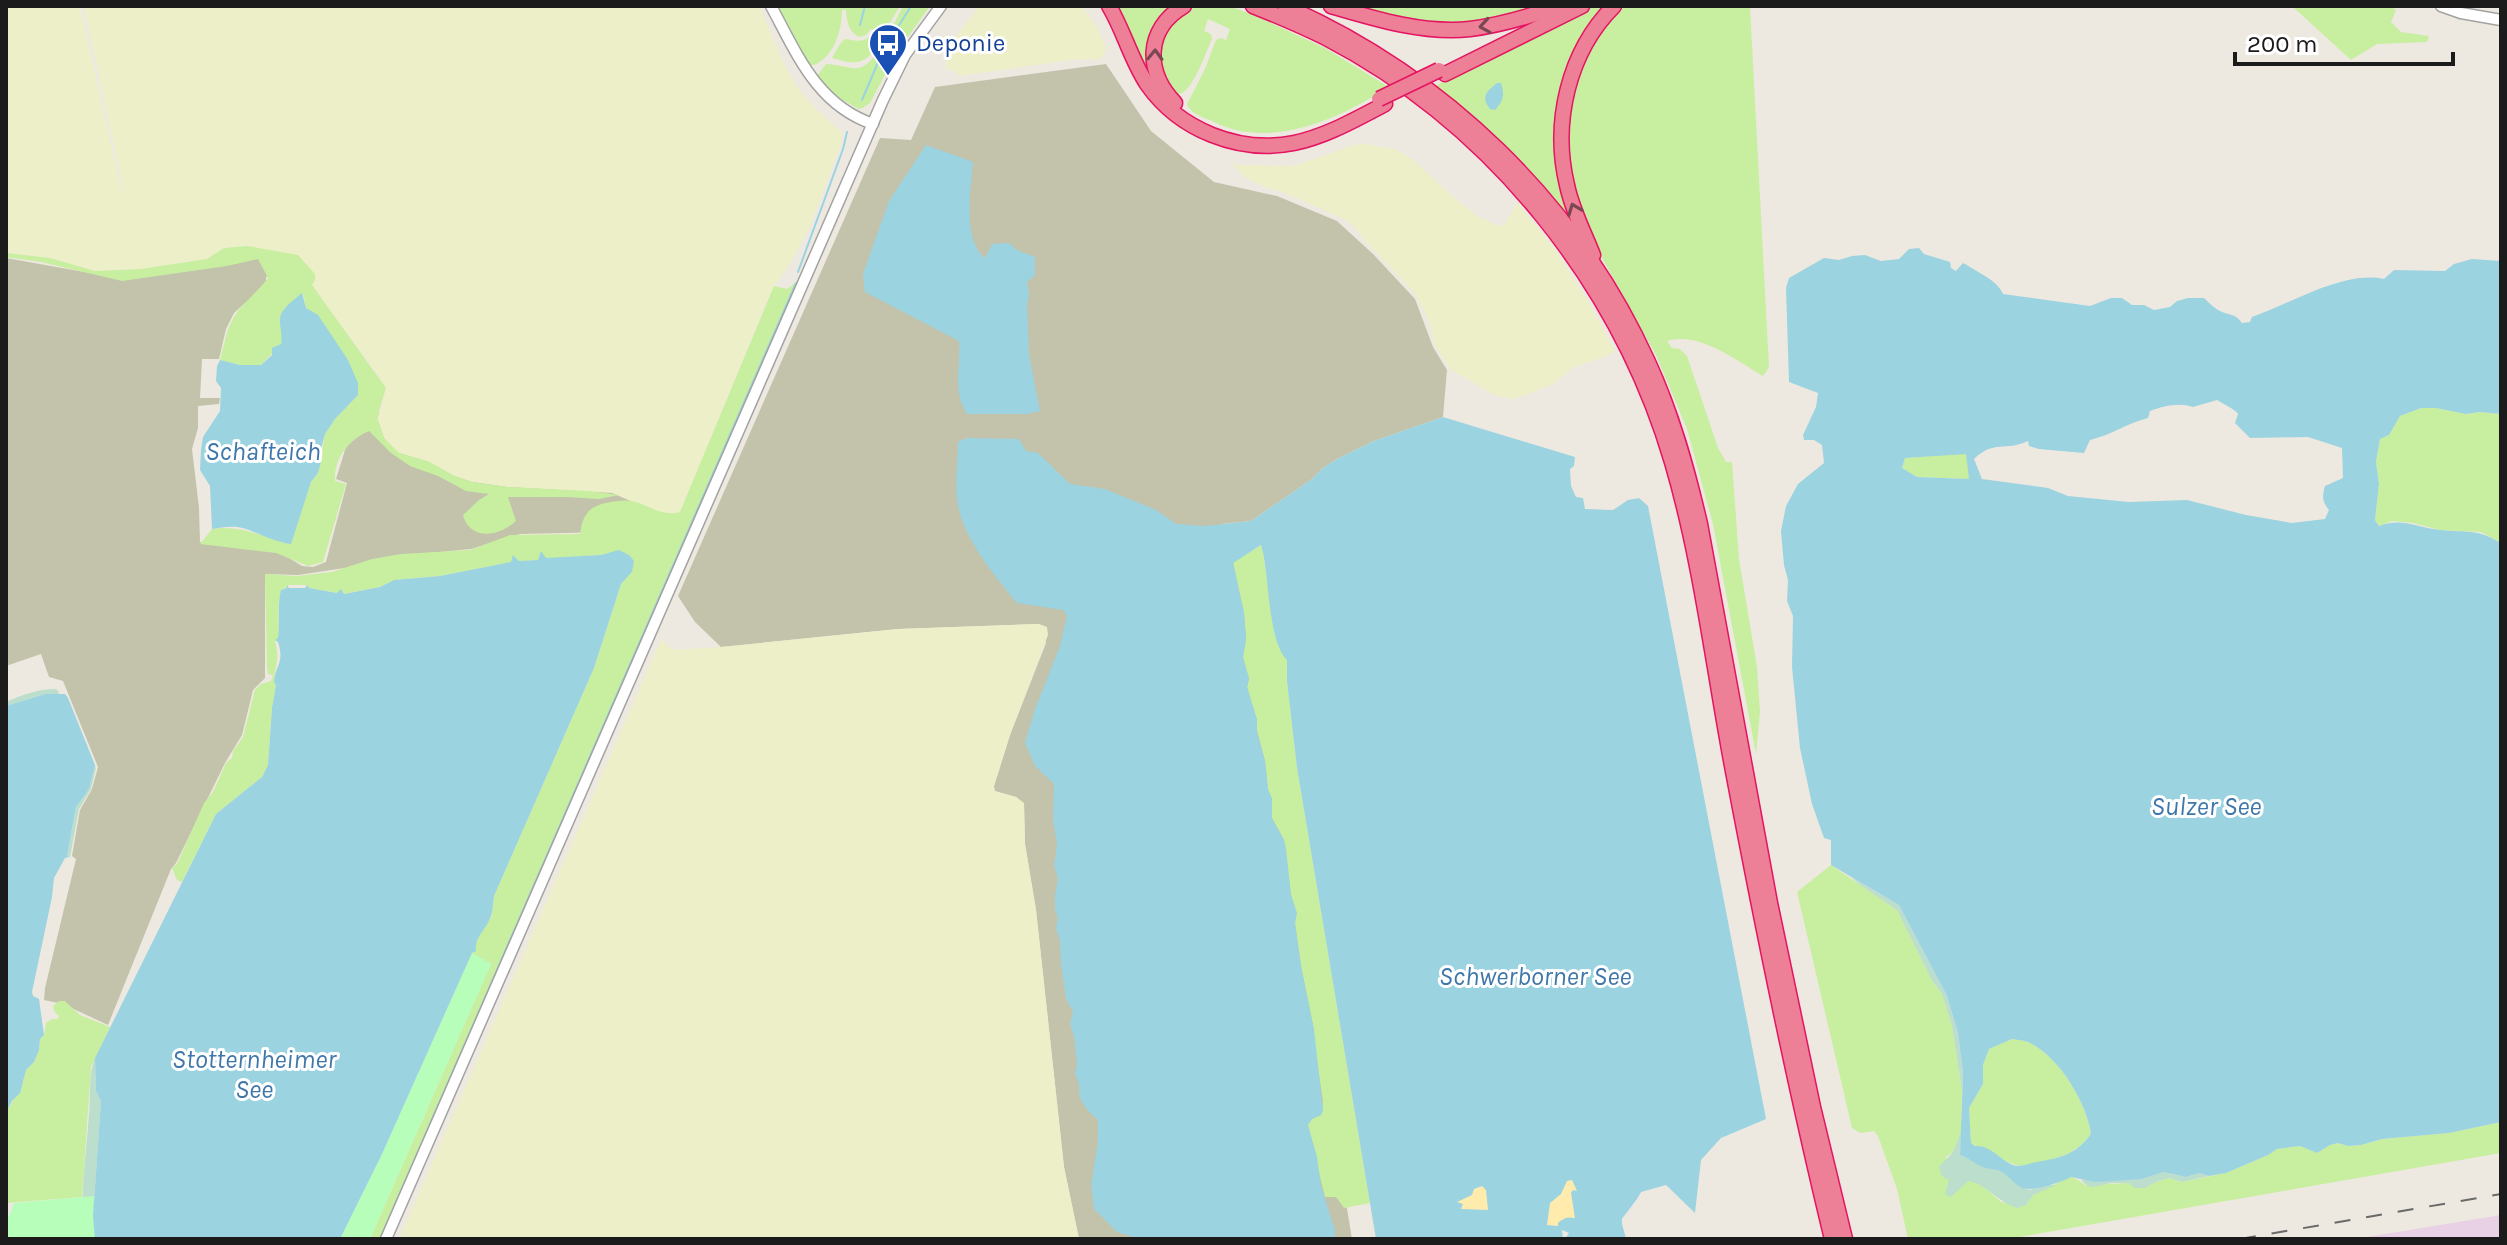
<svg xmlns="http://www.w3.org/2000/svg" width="2507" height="1245" font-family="Karla,sans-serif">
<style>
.industrial{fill:#e8d1e4}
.construction{fill:#c3c2ab}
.farmland{fill:#edefc8}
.grass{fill:#c8eea0}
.wetland{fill:#bbdecd}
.sand{fill:#ffecad}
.park{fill:#b7feba}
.water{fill:#9bd3e0;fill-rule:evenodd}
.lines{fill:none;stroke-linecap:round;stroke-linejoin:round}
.stream{stroke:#9bd3e0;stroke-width:2}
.minor-casing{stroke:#a2a2a2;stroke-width:13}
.highway-casing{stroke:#e41461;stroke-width:17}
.minor{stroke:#fff;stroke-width:10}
.highway{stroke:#ed7f97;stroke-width:14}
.rail{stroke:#696969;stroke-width:2;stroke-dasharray:16 16;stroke-linecap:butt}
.highway-bridge-casing{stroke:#e41461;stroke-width:17;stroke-linecap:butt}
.highway-bridge{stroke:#ed7f97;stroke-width:14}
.oneway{stroke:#794853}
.labels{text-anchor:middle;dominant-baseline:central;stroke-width:6;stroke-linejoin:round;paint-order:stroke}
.transit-label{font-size:24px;fill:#164399;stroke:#fff;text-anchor:start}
.water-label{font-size:26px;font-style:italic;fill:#3f77aa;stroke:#fff}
</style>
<rect width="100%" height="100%" fill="#eee9e0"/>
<path class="industrial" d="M2501 1215V1239H2354Z"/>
<g class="construction">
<path d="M1106 64 1151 131 1214 182 1277 196 1337 221 1373 254 1415 299 1433 347 1447 370 1443 417 1374 441 1337 459 1323 468 1312 479 1251 521 1222 524 1242 571 1352 1239H1079L1064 1167 1036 910 1025 844 1024 804 1016 797 994 791V786L1010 735 1046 643 1039 624 898 629 721 647 695 622 678 596 880 138 911 140 935 87Z"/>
<path d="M262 253 300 274 266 277V296L245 303 234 313 226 329 219 359H202L200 398H220L219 404 198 406V428L192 449 199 508 200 542 281 553 302 566 313 567 326 562 347 483 336 479 345 450 355 430 369 411 610 463 641 515 609 532 520 534 471 549 430 553 354 577 351 567 298 575 265 574V678L253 690 242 735 225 763 176 863 171 869 108 1025 63 1004 44 1000 45 988 76 859 72 856 80 810 92 789 98 767 63 681 49 677 41 654 6 666V258L118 278Z"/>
</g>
<g class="farmland">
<path d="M6 6H80L119 180 125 197 84 6H759L782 60 795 84 810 103 842 133 841 144 810 226 790 264 774 286 763 311 680 512 670 515 649 509 612 493 507 487 472 482 454 476 429 462 399 453 391 447 384 438 377 418 383 404 380 378 312 285 266 251 247 246 224 248 207 259 141 269 95 271 50 258 6 253Z"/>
<path d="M979 6H1081L1096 26 1106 47 1104 54 1100 59 1070 60 960 76 949 68 946 71 945 52Z"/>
<path d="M1366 144 1394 149 1412 159 1461 204 1479 217 1499 226 1504 225 1517 203 1554 248 1589 303 1615 351 1607 356 1572 368 1553 384 1531 393 1513 399 1494 395 1450 369 1435 345 1429 320 1414 292 1369 245 1353 225 1344 219 1283 192 1265 187 1245 177 1229 162 1239 165 1294 166 1354 145Z"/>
<path d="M1039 624 1047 627 1048 635 1010 735 994 786 995 791 1016 797 1024 803 1025 844 1036 910 1064 1167 1079 1239H399L661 640 673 650 721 647 898 629Z"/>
</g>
<g class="grass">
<path d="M777 6H900L871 54C859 67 847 62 832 58L840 44 845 39C859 41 866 44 874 30L871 29 866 35 859 37C848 31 847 22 846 10H842C842 31 833 61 810 66L792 40Z"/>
<path d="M903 6H930L897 52 870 103 863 108 859 109 832 94 817 76 826 64C837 64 848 69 859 68 876 65 895 21 903 6Z"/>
<path d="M1116 6H1175L1148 45V72Z"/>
<path d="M1197 6H1229L1254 15 1325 48 1389 87C1339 119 1270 151 1212 121 1202 117 1191 114 1187 104L1205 69 1216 40 1220 38 1226 40 1230 29 1208 19 1204 31 1211 34 1212 39C1206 52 1194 87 1182 93 1178 95 1174 93 1169 92 1160 80 1154 49 1161 35 1168 24 1185 10 1197 6Z"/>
<path d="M1348 6H1549L1466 24 1401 20Z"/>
<path d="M1592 6H1609L1577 53 1572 54 1560 101 1576 227C1533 174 1488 128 1435 86Z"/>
<path d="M1621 6H1750L1769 367 1763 376C1737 361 1699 331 1667 341L1672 348 1680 349 1687 356 1718 448 1726 462H1732L1739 559 1757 667 1760 712 1756 754 1713 524 1687 429 1657 357 1602 258 1581 215 1571 177 1567 118 1585 57 1603 26Z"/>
<path d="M2292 6H2390L2396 10 2391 22 2401 32 2429 36 2427 42 2377 44 2351 60Z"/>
<path d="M247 246 298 255 315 274V280L312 285 386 388 377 418 384 438 399 453 430 462 454 476 472 482 507 487 588 491 619 495 599 499 566 497H508L516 521C499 537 470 541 463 515L479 500 489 494 466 491 438 476 410 466 391 453 369 431C349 440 334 457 335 481L346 484 323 562 308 566 276 553 200 544 212 529C239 525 259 535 285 543L305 500 311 482 318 473 325 434 335 419 358 395 348 360 306 308 303 294 286 307 280 318 283 335 281 344 261 365H240L220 360C224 346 226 330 234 317 242 303 258 292 268 278L258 259 227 266 122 281 41 262 6 257V253L50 258 95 271 141 269 207 259 224 248Z"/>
<path d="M795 283H798L383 1239H370L491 964 472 953 476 948 475 946 483 927 491 918 494 896 594 668 621 584 632 572 619 551 601 555 512 562 440 576 394 580 380 587 343 594 309 588 306 585H288L287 588 282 589C276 605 280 622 278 639L275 641C280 659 275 665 274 682L276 685 272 708 268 765 262 777 216 814 182 882 177 880 172 868 177 864 204 803 213 792 226 763 232 758 233 751 243 737 255 690 261 684 271 681 273 675 268 674 267 668 265 574 297 576 332 572 372 559 401 554 470 550 510 535 580 534C581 526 583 517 589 511 596 503 621 499 632 501 650 505 661 517 680 512L774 286 787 289Z"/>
<path d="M2421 408H2436L2466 414 2480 412 2501 414V543L2481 532 2440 530 2413 523 2392 521 2379 526 2375 520 2379 484 2376 462 2380 439 2389 435 2400 416Z"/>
<path d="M1967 453 1970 479 1917 477 1902 468 1905 458Z"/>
<path d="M1262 545 1275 636 1287 660V681L1297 768 1370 1203 1344 1208 1336 1197H1325L1307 1125 1312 1119 1321 1115 1323 1101 1314 1042V1030L1301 966 1295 923 1296 913 1291 895 1284 840 1272 818V799L1268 790 1265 761 1257 731V720L1247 687 1249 679 1243 657 1246 639 1244 613 1233 562Z"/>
<path d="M1831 865 1897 910 1931 979 1942 994 1952 1026 1962 1091 1961 1132 1953 1152 1946 1157 1949 1180 1957 1190 1968 1181 1980 1183 2001 1202 2026 1205 2033 1195 2071 1176 2086 1185 2129 1183 2145 1188 2158 1181 2170 1178 2182 1182 2226 1173 2268 1155 2277 1149 2300 1146 2317 1153 2330 1145 2338 1143 2348 1146 2361 1145 2382 1139 2449 1133 2501 1122V1153L2008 1239H1908L1897 1189 1878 1136 1874 1131 1860 1133 1852 1128 1797 892Z"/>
<path d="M59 1001H65L80 1015 110 1027 91 1067 82 1197 6 1203V1113L22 1085 26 1070 34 1062 39 1050 40 1039 44 1035 46 1023 52 1019H58L59 1016 54 1011 53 1006Z"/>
<path d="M2012 1039C2018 1040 2025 1040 2030 1043 2059 1057 2087 1103 2091 1134 2077 1153 2058 1159 2036 1163 2029 1164 2024 1167 2017 1165 2012 1165 1977 1147 1971 1143L1969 1108 1983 1084V1065L1989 1049Z"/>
</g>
<g class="wetland">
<path d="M56 689 59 692 58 696 45 694 6 706V702C22 695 38 689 56 689Z"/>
<path d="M95 765 96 768 91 789 79 809 70 857 67 856 76 807 89 789Z"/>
<path d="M1851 877 1899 905 1947 996 1958 1033 1963 1073 1962 1091 1952 1026 1942 994 1931 979 1897 910 1860 885Z"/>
<path d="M95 1058 96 1091 101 1101 93 1216 95 1239H83C80 1196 86 1156 89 1114 91 1095 88 1075 95 1058Z"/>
<path d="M1961 1132 1960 1155 1973 1160 1983 1167 2000 1170 2021 1187 2029 1190 2044 1185H2056L2033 1195 2026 1205 2017 1208C1996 1201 1987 1184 1968 1181L1951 1197 1945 1194 1949 1180 1942 1176 1939 1167 1953 1152Z"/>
<path d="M2164 1172 2186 1177 2199 1173 2209 1176 2182 1182 2170 1178 2158 1181 2145 1188H2134L2129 1183C2122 1184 2113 1182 2107 1184 2094 1186 2092 1191 2081 1180L2142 1179Z"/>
</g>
<g class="sand">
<path d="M1572 1180 1577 1191 1571 1193 1575 1218 1558 1226 1547 1225 1550 1203 1561 1194 1567 1181Z"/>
<path d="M1482 1186 1486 1190 1489 1210 1461 1209 1462 1205 1457 1203 1474 1189Z"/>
</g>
<g class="park">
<path d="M472 953 491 964 370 1239H340L382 1154Z"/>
<path d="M94 1196 93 1216 95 1239H6V1224L14 1203Z"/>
</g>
<g class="water">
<path d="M1497 83H1501C1505 95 1503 101 1495 110L1490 109C1480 97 1487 91 1497 83Z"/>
<path d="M926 145 973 162C971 187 962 241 985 258L992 244 1009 243 1017 250 1035 257V275L1027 282 1029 294 1027 305 1029 354 1040 411 1027 414H967C952 392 961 365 959 341L865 292 863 274 889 201Z"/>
<path d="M1919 248 1924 254 1950 262 1951 268 1956 271 1963 263 1967 265C1980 274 1997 280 2003 294L2090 306 2111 298H2122L2132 305H2144L2154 310 2170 307 2177 301 2188 298H2204C2208 302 2214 308 2220 311 2230 316 2235 313 2242 323L2250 322 2252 317C2290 304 2344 270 2384 279L2394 270 2445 271 2454 264 2472 259 2501 261V414L2480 412 2466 414 2436 408H2421L2400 416 2389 435 2380 439 2376 462 2379 484 2375 520 2379 526C2403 517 2417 528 2441 530 2467 533 2476 528 2501 543V1122L2449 1133 2382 1139 2361 1145 2348 1146 2338 1143 2330 1145 2317 1153 2300 1146 2277 1149 2268 1155 2226 1173 2209 1176 2199 1173 2186 1177 2164 1172 2142 1179 2095 1182 2071 1177C2062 1182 2032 1192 2022 1188 2014 1184 2009 1176 2002 1172 1996 1168 1989 1170 1983 1167 1975 1164 1969 1158 1960 1155L1963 1073 1958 1033 1947 996 1899 905 1831 865V840L1824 838 1812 804 1800 748 1792 667 1793 616 1787 601 1788 580 1784 565 1781 531 1786 506 1798 484 1824 463 1822 445 1814 440H1804L1803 435 1816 407 1818 393 1789 382 1786 288 1789 278 1824 258 1839 260 1852 256 1865 255 1881 261 1899 259 1909 249ZM2217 400C2222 403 2236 410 2238 414L2235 423 2250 438 2308 437 2342 448 2343 478 2325 486C2322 496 2322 502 2329 510L2325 519 2292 523 2246 515 2187 500 2129 502 2068 496 2048 488 1982 479 1974 459C1995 439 2005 452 2028 441L2029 446 2039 449 2084 453 2090 440C2111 435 2128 423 2148 418L2150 411C2163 406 2179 402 2193 407ZM1966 454 1969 479 1917 477 1902 468 1905 458ZM2012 1039C2018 1040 2025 1040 2030 1043 2059 1057 2087 1103 2091 1134 2074 1157 2057 1158 2032 1163 2025 1165 2020 1167 2013 1165 2000 1160 1991 1145 1975 1146L1971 1143 1969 1108 1983 1084V1065L1989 1049Z"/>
<path d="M302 293 306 308 318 315 348 360 358 383V395L335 419 325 434 321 449V462L318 473 311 482 291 544C275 542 260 534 246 529 235 525 223 527 212 529L210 486 200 470 201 450 203 437 220 411 221 388 216 381 217 366 220 360 240 365H261L272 355V348L281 344C283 335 279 325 280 317 283 307 295 299 302 293Z"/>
<path d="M1443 417 1575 457 1574 466 1570 469 1571 486 1576 497 1583 498 1585 509 1613 510 1628 500 1639 498 1648 506 1766 1119 1721 1138 1701 1160 1695 1213 1666 1185 1641 1192C1638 1199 1623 1217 1622 1219 1621 1224 1625 1233 1626 1239H1565L1569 1233 1562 1230 1563 1239H1376L1297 768 1287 681V660C1267 640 1270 574 1261 545L1233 563 1244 613 1246 639 1243 657 1249 679 1247 687 1257 720V731L1265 761 1268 789 1272 799V818L1284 840 1286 849 1291 895 1297 913 1295 923 1301 966 1314 1030 1323 1110 1321 1115 1312 1119 1308 1125 1317 1157 1321 1186 1335 1231 1334 1239H1140L1117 1232 1094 1209 1091 1185 1098 1142V1120C1092 1115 1085 1108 1081 1100 1077 1092 1082 1086 1075 1074L1077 1065 1074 1036 1070 1024 1073 1012 1066 999 1061 965 1060 940 1056 928 1058 918 1055 909V895L1058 878 1054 865 1057 845 1053 819 1054 784 1035 766 1025 743 1035 709 1060 646 1067 616 1063 610 1017 603C994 575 961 536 957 499 955 481 958 460 958 442L967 438 1019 439 1026 451 1038 453 1070 484 1105 489 1156 510 1176 524 1205 526 1251 521 1312 479 1323 468 1337 459 1374 441ZM1572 1180 1577 1191 1573 1190 1571 1193 1575 1218C1568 1217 1565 1217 1558 1223V1226L1547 1225 1550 1203 1561 1194 1567 1181ZM1482 1186 1486 1190 1488 1210 1461 1209 1463 1204 1457 1202 1472 1195 1474 1189Z"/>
<path d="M619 550 629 555 634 561 632 572 621 584 594 668 494 896C493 902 493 910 491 916 487 929 474 937 476 951L472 953 382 1154 340 1239H95L93 1216 101 1101 96 1091 95 1058 216 814 262 777 268 765 272 708 276 685 274 682C275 666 285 663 278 642L275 640 278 638C280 622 277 606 281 590L287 588V585L289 588H305L307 585 309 588 337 593 341 589 344 594 380 587 394 580 440 576 511 562 513 555 519 561 538 560 541 551 546 558 601 555Z"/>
<path d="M45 694H65L68 698 95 765 89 789 76 807 67 856 70 857 65 858 54 878 52 897 32 992 33 996 39 999 44 1035 40 1039 39 1050 34 1062 26 1070 20 1093 12 1101 6 1113V706Z"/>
</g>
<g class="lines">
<g class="stream">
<path d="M860 25 865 6"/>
<path d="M862 100 882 53 911 6"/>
<path d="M798 272 843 149 847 132"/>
<path d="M380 1239 796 283"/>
</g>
<defs>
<g id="minor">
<path d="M771 6C797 54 817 105 873 124"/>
<path d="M2441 6 2461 13 2501 20"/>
<path d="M386 1239 883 100 905 55 941 6"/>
</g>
<g id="highway">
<path d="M1109 6C1124 31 1131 60 1147 84 1179 130 1239 154 1294 143 1327 136 1356 119 1385 104"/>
<path d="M1253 6C1278 16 1302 26 1326 38 1493 125 1619 283 1672 462 1701 561 1713 665 1732 766 1762 925 1794 1083 1832 1239"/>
<path d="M1285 6C1444 76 1576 203 1648 362 1672 414 1687 468 1700 524L1770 903 1813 1107 1845 1239"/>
<path d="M1331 6C1375 19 1424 34 1470 29 1501 25 1531 16 1560 6"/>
<path d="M1445 74 1582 6"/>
<path d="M1175 103C1145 72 1145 29 1184 6"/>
<path d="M1593 255C1584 232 1572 210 1567 185 1552 123 1568 52 1614 6"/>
</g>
</defs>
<use href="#minor" class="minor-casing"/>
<use href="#highway" class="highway-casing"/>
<use href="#minor" class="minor"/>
<use href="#highway" class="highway"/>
<path class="rail" d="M2240 1239 2501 1194"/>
<defs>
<path id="highway-bridge" d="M1379 99 1439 70"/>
</defs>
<use href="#highway-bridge" class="highway-bridge-casing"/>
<use href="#highway-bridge" class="highway-bridge"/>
</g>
<defs><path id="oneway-chevron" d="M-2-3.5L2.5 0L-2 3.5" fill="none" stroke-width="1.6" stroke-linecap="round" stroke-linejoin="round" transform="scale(2)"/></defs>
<g class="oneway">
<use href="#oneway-chevron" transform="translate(1485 26) rotate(171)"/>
<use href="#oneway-chevron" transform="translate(1155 55) rotate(-88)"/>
<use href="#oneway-chevron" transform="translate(1574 209) rotate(-111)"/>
</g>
<defs>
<symbol id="bus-pin" viewBox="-11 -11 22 30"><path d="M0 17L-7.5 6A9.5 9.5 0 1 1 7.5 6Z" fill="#1a4fb4" stroke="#fff"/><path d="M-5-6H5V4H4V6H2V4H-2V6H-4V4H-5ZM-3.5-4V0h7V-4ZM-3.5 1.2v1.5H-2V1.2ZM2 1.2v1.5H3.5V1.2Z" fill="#fff"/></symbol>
</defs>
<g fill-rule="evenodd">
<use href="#bus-pin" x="866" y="21" width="44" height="60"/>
</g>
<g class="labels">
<g class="transit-label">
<text x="916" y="43">Deponie</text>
</g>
<g class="water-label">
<text x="263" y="451">Schafteich</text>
<text x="2206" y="806">Sulzer See</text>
<text x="1535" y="976">Schwerborner See</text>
<text x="254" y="1059">Stotternheimer<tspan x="254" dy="30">See</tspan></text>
</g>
</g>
<rect width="2507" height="1245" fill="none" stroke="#1b1b1b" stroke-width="16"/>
<path d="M2235 52v12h218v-12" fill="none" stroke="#1b1b1b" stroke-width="4"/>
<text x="2247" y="52" font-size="24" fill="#1b1b1b" stroke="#ffffff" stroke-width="6" paint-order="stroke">200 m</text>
</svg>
